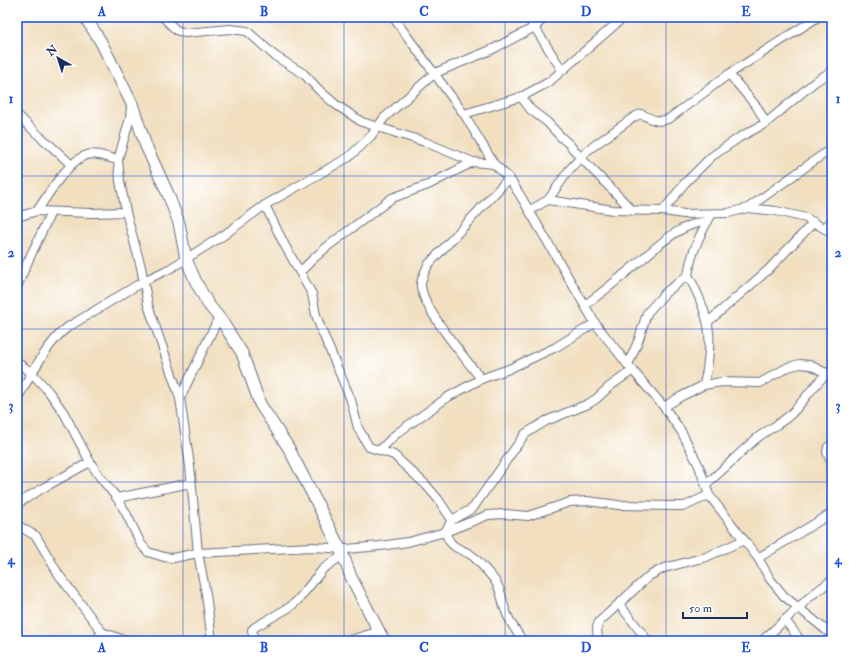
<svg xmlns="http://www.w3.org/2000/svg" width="849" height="658" font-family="'IM FELL Double Pica',serif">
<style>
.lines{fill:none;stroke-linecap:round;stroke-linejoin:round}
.minor-casing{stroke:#666d80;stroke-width:10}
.tertiary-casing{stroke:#666d80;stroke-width:13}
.minor{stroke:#fff;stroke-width:8}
.tertiary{stroke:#fff;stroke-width:11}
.grid{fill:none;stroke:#1d4ed8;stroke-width:1;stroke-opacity:0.55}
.neatline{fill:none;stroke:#1d4ed8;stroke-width:1.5}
.grid-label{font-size:13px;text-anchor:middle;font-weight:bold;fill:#1d4ed8}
</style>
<rect width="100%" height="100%" fill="#fff"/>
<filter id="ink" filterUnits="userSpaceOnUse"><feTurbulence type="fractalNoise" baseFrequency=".025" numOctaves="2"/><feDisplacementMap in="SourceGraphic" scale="8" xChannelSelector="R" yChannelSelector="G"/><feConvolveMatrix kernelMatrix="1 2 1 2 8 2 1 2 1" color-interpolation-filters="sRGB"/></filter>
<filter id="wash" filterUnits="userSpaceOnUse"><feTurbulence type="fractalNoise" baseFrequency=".012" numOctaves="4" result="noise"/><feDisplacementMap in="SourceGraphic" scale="16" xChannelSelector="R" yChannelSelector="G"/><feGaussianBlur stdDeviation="0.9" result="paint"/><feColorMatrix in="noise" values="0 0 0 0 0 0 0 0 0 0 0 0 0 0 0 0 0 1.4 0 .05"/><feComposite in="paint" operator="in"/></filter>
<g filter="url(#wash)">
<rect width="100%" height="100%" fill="#f1dfc0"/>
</g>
<g filter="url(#ink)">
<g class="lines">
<defs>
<g id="minor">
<path d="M163 17 176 30 185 33 230 29 247 31 275 56 304 74 319 90 335 104 362 122 425 142 473 162 494 164"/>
<path d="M393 17 464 114 494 164 509 178 520 195 595 323 628 365 664 407 681 431 699 466 709 495 758 558 770 579 784 596 832 635"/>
<path d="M528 17 562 70"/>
<path d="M729 74 757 107 766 123"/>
<path d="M521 97 531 110 547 122 561 137 569 144 580 157 633 211"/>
<path d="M131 106 130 118 118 160 120 181 126 212 141 267 148 305 180 398 190 466 198 553 206 594 212 641"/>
<path d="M17 114C34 133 54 147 71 165"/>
<path d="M464 114 521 97 549 82 624 17"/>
<path d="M548 200 613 210 663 211 684 214 728 213 748 208 776 211 806 218 832 233"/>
<path d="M265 205 283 242 312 294 316 315 321 329 351 400 358 428 369 447 394 455 400 461 426 485 438 499 452 520"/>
<path d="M748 208 832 148"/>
<path d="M530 210 548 200 569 170 588 150 634 117 641 114C652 119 658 124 670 118L729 74 818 17"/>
<path d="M37 211C48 195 68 160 87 155 95 152 109 158 118 160"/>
<path d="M663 211 684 184 711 157 740 137 766 123 816 81 832 71"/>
<path d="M17 217 37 211 92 213 126 212"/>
<path d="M824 228 832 221"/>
<path d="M300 272 313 259 328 246 392 198 428 185 473 162"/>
<path d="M688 275C696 289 703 305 707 321 712 338 708 368 704 385"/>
<path d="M17 287C27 261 40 237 51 212"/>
<path d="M585 305C605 291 622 276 640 261 661 243 680 224 708 221"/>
<path d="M708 322 768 270 814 222"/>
<path d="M17 362 32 373 49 392 64 413 90 462 100 477 117 498 126 513 141 544 148 552 164 557 173 558 198 553 312 547 347 549 380 546 408 542 445 532 488 515 505 514 528 516 570 502 587 501 618 505 675 506H685L709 495"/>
<path d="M628 365 639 339 647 313 665 293 688 275C691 253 700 233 712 214"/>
<path d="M481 379C467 360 419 305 421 283 422 277 426 270 428 265L509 178"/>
<path d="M180 398 219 317"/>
<path d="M17 399C29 378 49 340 68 327L144 281 171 268 224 235 265 205 349 157 371 136 384 118 435 73 491 50 535 27 545 17"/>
<path d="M664 407 680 397 704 385 722 382 760 383 788 367 800 364 810 365 826 373"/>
<path d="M832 444 828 447 827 452 832 465"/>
<path d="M380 450 396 434 448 397 481 379 509 369 556 347 595 323"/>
<path d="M706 484C724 470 739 453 757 438 767 430 780 424 790 415 803 403 818 378 832 370"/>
<path d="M117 498 191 483"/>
<path d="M17 504 43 488 90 462"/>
<path d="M17 525 36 536 59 575 102 632 121 639 133 641"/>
<path d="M758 558 832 513"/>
<path d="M619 604 648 641"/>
<path d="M785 620 801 641"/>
<path d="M96 641 102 632"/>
<path d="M254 641 252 630 255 627 290 607 298 600 323 569 343 555"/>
<path d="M347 641 380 631"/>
<path d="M523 641C516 631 510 623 506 612 501 599 502 589 493 578 487 571 480 563 474 557 461 546 453 553 445 532L452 520 473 508 525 434 546 421 588 404 596 399 609 387 633 370"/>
<path d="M598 641 597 627 599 622 649 576 664 568 706 557 744 540"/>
<path d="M762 641 812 595 832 580"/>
</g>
<path id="tertiary" d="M85 17 101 42 132 104 146 146 168 194 179 223 186 259 196 282 208 304 221 320 242 353 260 404 288 447 317 503 343 555 351 577 384 641"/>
</defs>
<use href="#minor" class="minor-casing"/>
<use href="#tertiary" class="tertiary-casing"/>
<use href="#minor" class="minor"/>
<use href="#tertiary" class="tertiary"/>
</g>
</g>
<path class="grid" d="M183 17V641M344 17V641M505 17V641M666 17V641M17 176H832M17 329H832M17 482H832"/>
<rect width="849" height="658" fill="none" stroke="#fff" stroke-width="44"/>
<g transform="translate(58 58) rotate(321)" stroke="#ffffff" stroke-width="3" paint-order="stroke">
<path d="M0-3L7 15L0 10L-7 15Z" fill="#1b2f5e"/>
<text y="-6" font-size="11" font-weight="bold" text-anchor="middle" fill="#1b2f5e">N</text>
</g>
<path d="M683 612v6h64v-6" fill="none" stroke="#1b2f5e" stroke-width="2"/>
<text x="689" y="612" font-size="12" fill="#1b2f5e" stroke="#ffffff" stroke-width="3" paint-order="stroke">50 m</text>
<rect x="22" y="22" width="805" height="614" class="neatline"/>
<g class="grid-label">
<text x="102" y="16">A</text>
<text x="264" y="16">B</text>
<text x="424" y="16">C</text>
<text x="586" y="16">D</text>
<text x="746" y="16">E</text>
<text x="11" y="103">1</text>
<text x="838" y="103">1</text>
<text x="11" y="257">2</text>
<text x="838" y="257">2</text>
<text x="11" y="410">3</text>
<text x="838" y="410">3</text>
<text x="11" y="564">4</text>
<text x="838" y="564">4</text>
<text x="102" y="652">A</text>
<text x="264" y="652">B</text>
<text x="424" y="652">C</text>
<text x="586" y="652">D</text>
<text x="746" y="652">E</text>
</g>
</svg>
